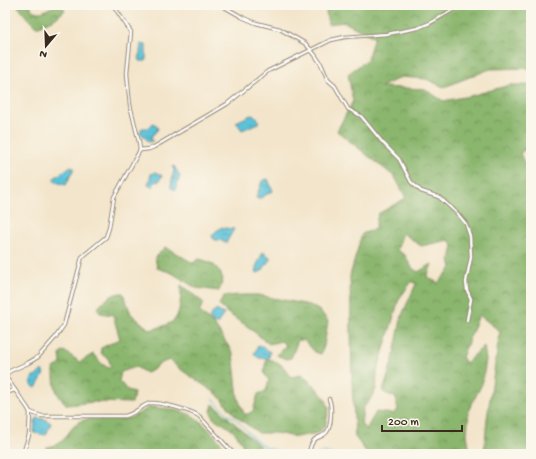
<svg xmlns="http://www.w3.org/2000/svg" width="536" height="459" font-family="'Gochi Hand',sans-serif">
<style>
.forest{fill:url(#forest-crowns);stroke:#637046;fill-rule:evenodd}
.water{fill:url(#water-ripples);stroke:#4c767c}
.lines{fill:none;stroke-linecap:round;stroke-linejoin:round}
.stream{stroke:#5cc2d9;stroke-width:1}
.minor-casing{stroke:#978874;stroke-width:4.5}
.minor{stroke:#fff;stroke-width:2.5}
</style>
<defs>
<pattern id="forest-crowns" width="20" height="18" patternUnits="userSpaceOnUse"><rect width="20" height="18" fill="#8bb66e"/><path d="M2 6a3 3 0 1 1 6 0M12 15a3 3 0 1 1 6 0" fill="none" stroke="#73945a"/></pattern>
<pattern id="water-ripples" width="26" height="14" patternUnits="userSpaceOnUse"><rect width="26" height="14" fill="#5cc2d9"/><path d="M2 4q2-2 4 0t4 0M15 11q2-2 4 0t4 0" fill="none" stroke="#4d9eaf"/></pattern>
</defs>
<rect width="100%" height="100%" fill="#fbf7ec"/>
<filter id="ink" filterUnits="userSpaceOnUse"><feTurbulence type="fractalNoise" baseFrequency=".025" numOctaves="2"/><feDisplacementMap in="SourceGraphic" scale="8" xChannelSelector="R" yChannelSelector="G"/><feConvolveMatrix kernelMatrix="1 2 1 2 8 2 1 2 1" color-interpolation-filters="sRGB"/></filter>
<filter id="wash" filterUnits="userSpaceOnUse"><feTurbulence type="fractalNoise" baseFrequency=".012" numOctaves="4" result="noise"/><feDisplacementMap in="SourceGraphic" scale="16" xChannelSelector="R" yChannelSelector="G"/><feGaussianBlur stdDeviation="0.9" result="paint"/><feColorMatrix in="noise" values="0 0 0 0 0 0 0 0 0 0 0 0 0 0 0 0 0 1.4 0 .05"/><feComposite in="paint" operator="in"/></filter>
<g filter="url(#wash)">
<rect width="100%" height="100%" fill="#f3e5cb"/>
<g class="forest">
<path d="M17 5H31V9C45 19 49 1 63 7L65 10 56 18 39 26H35L28 19Z"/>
<path d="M325 5H531V68L490 69 444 87 426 79 401 77 381 87 425 89 443 101 470 96 510 85H531V146L520 153 524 163 531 158V222L525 224 531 230V249L528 248 531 269V454H484L487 419 500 331 479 315 462 357 466 363 484 346 486 360 482 384 469 409 467 434 470 454H368L355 437 352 381 350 276 362 234 375 229 378 214 406 198 395 177 337 131 353 101 348 74 367 60 374 37 344 22 328 24ZM403 233 421 246 449 240 453 246 450 260 452 267 438 283 427 277 432 264 418 272 412 268 405 255 397 250ZM412 281 416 284 402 315 393 359 383 392 396 398 398 410 393 414 376 412 366 430 361 424 363 408 370 400 376 389 377 372 399 299Z"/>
<path d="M165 247 193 263 199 259C212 262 218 266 223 279L219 291 196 288 172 273 157 268 155 257Z"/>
<path d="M181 285 204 303 199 311 215 326 233 353 238 398 244 414H248L253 411 258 394 266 391 269 380C262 373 264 368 267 359 281 362 283 366 291 377L302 375 315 386 326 400 329 409 325 426 318 433 296 437 276 433H259L238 418 217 394 183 371 169 360 157 365 153 370 146 373 136 367 121 372 119 381 126 389 134 393 132 403 94 402 67 405C54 393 54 385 54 368L61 364 60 354 64 351 80 362 93 354 101 363 108 368 111 366 108 358C103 356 100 354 101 348L120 339 113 315 100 313 98 308C105 300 112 293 123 293L131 314 150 330C157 328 165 326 172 322 181 317 181 294 181 285Z"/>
<path d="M244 295H258L309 305 320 311 328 321 324 346 321 354 315 352 304 340H298L291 358 286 359 277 355 286 345 281 341 269 344 247 326 226 312 219 305 224 296Z"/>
<path d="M213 404 261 447 259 451 260 454H246V453C238 432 232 429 213 418L211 411Z"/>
<path d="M150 407C159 407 185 411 193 416 206 424 220 442 230 454H43L47 447C69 444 66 429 81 421 90 416 113 421 125 419 133 418 143 411 150 407Z"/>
</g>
<g class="water">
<path d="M141 44 146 45V61H139Z"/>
<path d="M251 115 257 117 259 123 242 130 236 122Z"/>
<path d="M153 123 156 125 158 129 151 137 153 141 149 142 140 132 142 128H149Z"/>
<path d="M71 166 74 168 66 185 56 182 53 179Z"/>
<path d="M174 166 180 176 175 190 171 188V186L174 170 173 167Z"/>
<path d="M155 172 161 175 162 176 158 182 155 181 152 187 148 185 151 174Z"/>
<path d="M268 179 273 191 260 198H256L262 181Z"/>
<path d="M222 227 224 228 234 229 226 243 220 240H214L212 236 215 232Z"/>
<path d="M263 252 270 257V259L262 271 257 273 256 267Z"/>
<path d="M215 310H216L224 314 217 324 213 323 209 318Z"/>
<path d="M258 346H262L270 352 269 358C263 359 258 359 254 354Z"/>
<path d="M42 370 44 374 36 388 30 384 33 376H36Z"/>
<path d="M37 418 44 419 51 423 46 435 34 433 35 422Z"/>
</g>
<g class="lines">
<g class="stream">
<path d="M212 398 228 415 235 418 254 439 265 447 280 451 283 454"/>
<path d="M317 454 324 452 331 454"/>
</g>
</g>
</g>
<g filter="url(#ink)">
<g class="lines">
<defs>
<g id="minor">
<path d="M221 5 242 17 256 23 280 29 306 44 315 55 321 64 328 80 335 86 348 109 361 116 383 143 399 159 411 182 421 191 439 197 457 213 466 224 470 236 471 257 466 282 467 290 471 299 467 320"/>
<path d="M140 150 149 149 154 147 227 104 268 71 331 40 345 37 387 34 418 28 430 23 461 5"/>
<path d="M5 376 10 371 28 363 38 357 55 338 64 325 82 257 106 237 109 228 114 197 140 150 139 142 130 105 128 85 127 73 131 32 113 5"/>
<path d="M5 376 27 407 30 412 41 416H125C135 414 142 405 151 403 160 402 192 411 199 416L234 454"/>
<path d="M5 393 15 390"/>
<path d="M23 454 29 435 30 412"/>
<path d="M309 454C310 448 311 441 317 438 321 436 323 436 326 433 332 427 332 406 329 399"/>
</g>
</defs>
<use href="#minor" class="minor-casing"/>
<use href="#minor" class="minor"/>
</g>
</g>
<rect width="536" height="459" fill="none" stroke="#fbf7ec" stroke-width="20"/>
<g transform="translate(46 46) rotate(199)" stroke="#fbf7ec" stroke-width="3" paint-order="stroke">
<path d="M0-3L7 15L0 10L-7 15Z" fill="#3b2a1e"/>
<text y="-6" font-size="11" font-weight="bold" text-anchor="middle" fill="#3b2a1e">N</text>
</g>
<path d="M382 425v6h80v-6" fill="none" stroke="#3b2a1e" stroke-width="2"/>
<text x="388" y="425" font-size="12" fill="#3b2a1e" stroke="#fbf7ec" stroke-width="3" paint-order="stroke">200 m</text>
</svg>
